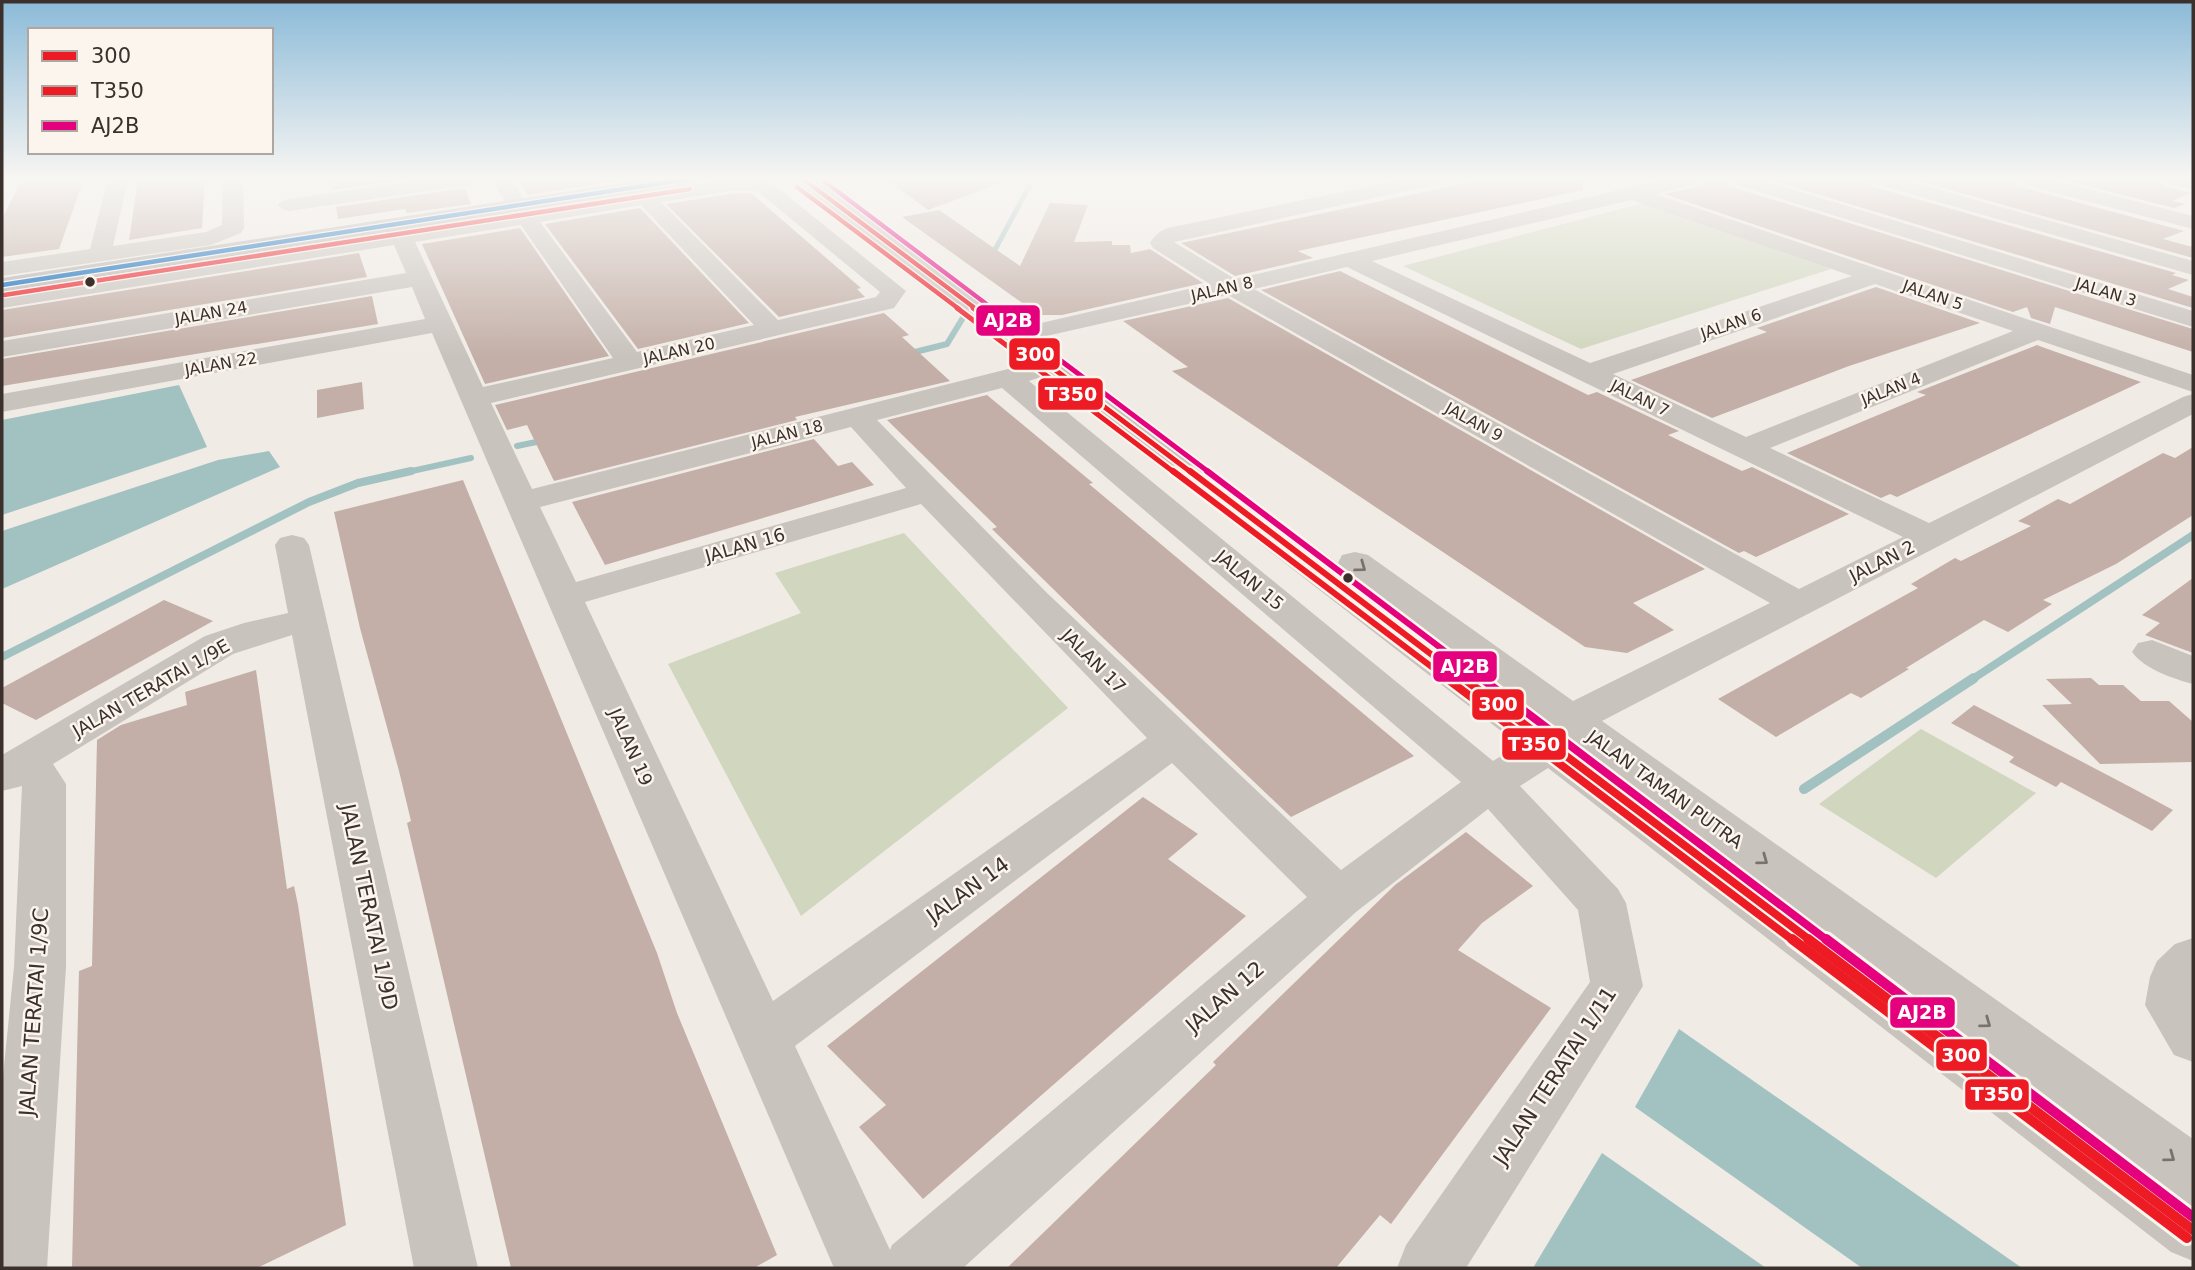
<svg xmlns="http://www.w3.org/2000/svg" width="2195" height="1270" font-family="'DejaVu Sans',sans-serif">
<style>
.green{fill:#d1d6bf}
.water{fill:#a1c2c1}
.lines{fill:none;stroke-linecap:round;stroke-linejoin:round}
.stream-far3{stroke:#a1c2c1;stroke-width:5}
.stream-far2{stroke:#a1c2c1;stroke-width:6}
.stream-far1{stroke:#a1c2c1;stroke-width:8}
.stream{stroke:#a1c2c1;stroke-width:10}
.building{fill:#c3afa7}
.minor{fill:#c9c3be;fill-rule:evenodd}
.major{fill:#b8b1ad;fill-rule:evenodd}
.bus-1-far4-casing{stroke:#fbf5ee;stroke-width:7}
.bus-1-far3-casing{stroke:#fbf5ee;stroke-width:9}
.bus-1-far2-casing{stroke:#fbf5ee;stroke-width:11}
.bus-1-far1-casing{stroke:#fbf5ee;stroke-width:13}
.bus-1-casing{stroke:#fbf5ee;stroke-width:16}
.bus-2-far4-casing{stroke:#fbf5ee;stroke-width:7}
.bus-2-far3-casing{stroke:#fbf5ee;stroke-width:9}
.bus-2-far2-casing{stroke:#fbf5ee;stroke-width:11}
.bus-2-far1-casing{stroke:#fbf5ee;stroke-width:13}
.bus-2-casing{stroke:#fbf5ee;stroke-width:16}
.bus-3-far4-casing{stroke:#fbf5ee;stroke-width:7}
.bus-3-far3-casing{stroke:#fbf5ee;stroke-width:9}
.bus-3-far2-casing{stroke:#fbf5ee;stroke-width:11}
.bus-3-far1-casing{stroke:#fbf5ee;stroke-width:13}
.bus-3-casing{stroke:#fbf5ee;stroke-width:16}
.bus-4-casing{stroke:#fbf5ee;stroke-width:7}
.bus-1-far4{stroke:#ed1b24;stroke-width:4.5}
.bus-1-far3{stroke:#ed1b24;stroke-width:5}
.bus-1-far2{stroke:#ed1b24;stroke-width:6}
.bus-1-far1{stroke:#ed1b24;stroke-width:8}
.bus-1{stroke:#ed1b24;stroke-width:10}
.bus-2-far4{stroke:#ed1b24;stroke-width:4.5}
.bus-2-far3{stroke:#ed1b24;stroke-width:5}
.bus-2-far2{stroke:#ed1b24;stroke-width:6}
.bus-2-far1{stroke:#ed1b24;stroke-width:8}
.bus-2{stroke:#ed1b24;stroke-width:10}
.bus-3-far4{stroke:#e5007d;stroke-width:4.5}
.bus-3-far3{stroke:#e5007d;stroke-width:5}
.bus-3-far2{stroke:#e5007d;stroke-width:6}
.bus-3-far1{stroke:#e5007d;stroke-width:8}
.bus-3{stroke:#e5007d;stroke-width:10}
.bus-4{stroke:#0065bd;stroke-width:4.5}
.oneway{stroke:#7b726d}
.bus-dot{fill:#3b302b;stroke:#fbf5ee;stroke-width:2.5}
.labels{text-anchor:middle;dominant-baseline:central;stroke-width:5;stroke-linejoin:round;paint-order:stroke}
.far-street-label{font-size:16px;fill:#3b302b;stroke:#fbf5ee}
.street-label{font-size:18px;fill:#3b302b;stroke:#fbf5ee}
.near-street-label{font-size:21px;fill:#3b302b;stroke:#fbf5ee}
.line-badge{stroke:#fbf5ee;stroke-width:2.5}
.badge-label{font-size:19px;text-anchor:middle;font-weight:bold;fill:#fff}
</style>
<rect width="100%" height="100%" fill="#f0ebe5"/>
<g class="green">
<path d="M1643 203 1831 269 1581 349 1403 266Z"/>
<path d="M904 533 1068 708 801 916 668 664 801 613 775 573Z"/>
<path d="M1921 729 2036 793 1936 878 1819 804Z"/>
</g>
<g class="water">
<path d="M179 385 207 447 2 515V420Z"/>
<path d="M269 451 280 467 2 589V531L218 460Z"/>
<path d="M1679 1029 2022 1268H1862L1635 1107Z"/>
<path d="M1602 1153 1766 1268H1533Z"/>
</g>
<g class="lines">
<path class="stream-far3" d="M990 259 1033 179"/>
<g class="stream-far2">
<path d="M907 354 947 344 964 316"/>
<path d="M517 446 546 440"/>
<path d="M403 473 471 458"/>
</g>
<g class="stream-far1">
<path d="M2 657 309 502 358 483 411 471"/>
<path d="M1971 680 2193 535"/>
</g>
<path class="stream" d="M1804 789 1974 678"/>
</g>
<g class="building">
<path d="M22 179H84L59 249 2 257V219Z"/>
<path d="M138 179H205L202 228 129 240Z"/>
<path d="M331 179H407L333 190Z"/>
<path d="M519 179H630L527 195Z"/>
<path d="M886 179H1003V182L928 210Z"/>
<path d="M1486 179H1581L1583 190 1298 251 1313 258 1235 276 1181 243Z"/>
<path d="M1706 179H1724L1729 186 2193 329V352L2055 307 2050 324 2031 318 2027 307 2013 312 1664 194 1701 186Z"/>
<path d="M1767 179H1866L1871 186 2176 273 2172 275 2189 280 2168 289 2193 297V308Z"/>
<path d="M1911 179H2012L2017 186 2184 231 2163 239 2193 247V258Z"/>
<path d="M2060 179H2159L2164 186 2191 193 2172 201 2185 204 2174 208Z"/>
<path d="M465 188 471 204 407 213 405 209 338 219 336 207Z"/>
<path d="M736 193H751L861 288 857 289 865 297 779 317 666 204Z"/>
<path d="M1050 203 1088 205 1074 242 1112 241V245H1130L1131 253 1150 249 1203 283 1062 315H1039L902 217 939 210 1020 266Z"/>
<path d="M640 208 749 323 638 349 545 224Z"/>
<path d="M520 228 609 356 485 384 422 244Z"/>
<path d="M359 253 367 277 2 338V310Z"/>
<path d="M1340 271 1588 395 1597 392 1679 431 1668 435 1742 471 1752 467 1849 514 1756 557 1744 551 1739 553 1261 290Z"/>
<path d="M1876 287 1980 323 1849 366 1712 418 1631 380 1767 332 1757 328Z"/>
<path d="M372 296 378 324 2 386V359Z"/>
<path d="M1228 298 1705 569 1633 603 1674 630 1627 653 1585 647 1172 371 1188 367 1123 321Z"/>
<path d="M884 313 909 335 902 337 950 381 795 417 797 420 554 481 527 425 507 430 495 405Z"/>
<path d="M2040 344 2042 347 2141 382 1897 497 1890 494 1881 498 1787 453 1926 395 1917 392 2037 345 2042 347Z"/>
<path d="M362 382 364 409 317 418V390Z"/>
<path d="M987 395 1093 483 1089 484 1414 756 1291 817 1099 634 992 529 997 527 887 420Z"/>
<path d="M814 439 838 466 852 462 874 485 605 565 572 502Z"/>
<path d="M2193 447V515L2116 564 2043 600 2052 604 2008 632 1984 620 1906 668 1909 669 1861 698 1851 693 1776 737 1718 699 1918 588 1911 584 1955 558 1961 561 2031 526 2018 521 2058 499 2070 504 2163 453 2175 458Z"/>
<path d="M463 480 657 953 677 1013 777 1255 754 1268H511L414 853 407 823 411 821 399 771 360 628 334 512Z"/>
<path d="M2193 578V653L2145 635 2160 623 2142 615Z"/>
<path d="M164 600 213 621 36 720 2 703V688Z"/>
<path d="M256 670 287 889 294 886 298 905 346 1225 257 1268H72L79 971 92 966 97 740 121 725 187 705 185 692Z"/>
<path d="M2091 678 2099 685H2123L2141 701H2169L2193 722V762L2100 764 2042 705 2072 704 2046 679Z"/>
<path d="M1974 705 2134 789 2173 810 2152 831 2061 782 2056 787 2009 762 2014 757 1951 723Z"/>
<path d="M1143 797 1198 834 1168 859 1246 916 923 1199 859 1127 886 1105 827 1046Z"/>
<path d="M1466 832 1533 886 1482 923 1458 950 1551 1008 1391 1224 1380 1215 1336 1268H1007L1216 1065 1213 1062 1395 885Z"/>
</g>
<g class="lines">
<g class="minor">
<path d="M108 179H128L113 246 206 232 222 225 223 179H243L244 228 241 233 211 245 2 276V262L90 249Z"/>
<path d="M426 179H478L475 183 468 185 289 211 282 209 278 205 282 201 289 199Z"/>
<path d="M491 179H511L528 206 524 210H510Z"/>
<path d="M729 179 769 181 906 291 894 308 491 403 532 489 1028 364 793 179H816L1024 332 1028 326 1210 284 1153 248 1150 243C1155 235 1159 231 1168 228L1404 179H1443L1440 183 1433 185 1174 242 1235 279 1667 179H1703L1700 183 1655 194 2193 375V392L2038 340 1770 448 1929 523 2183 397 2193 394V414L1602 721 2193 1139V1261L2171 1252 1548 768 1520 786 1618 889 1626 903 1643 986 1466 1268H1397L1406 1245 1590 982 1578 910 1488 809 1356 912 963 1268H834L432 333 2 412V394L425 319 412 287 2 357V341L406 273 394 245 2 308V294L388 233 385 225 388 220H404L409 229ZM736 190 757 191 880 292 876 297 778 320 661 202ZM1631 200 1852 276 1590 363 1372 261ZM641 205 754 325 637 352 540 222ZM521 225 613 358 483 387 415 242ZM1347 267 1903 537 1799 589 1254 289ZM1875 284 2013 331 1746 437 1613 374ZM1228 295 1770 603 1573 701 1368 555 1355 552 1342 555 1338 563 1033 339ZM1044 376 1519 745 1493 761 1029 381ZM1002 388 1461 782 1341 870 1047 593 877 420ZM851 427 906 488 576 582 540 507ZM921 504 1147 738 773 1001 585 602ZM1172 763 1307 897 892 1245 890 1250 795 1046Z"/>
<path d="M1727 179H1758L2193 311V327L1730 183Z"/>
<path d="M1869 179H1901L2193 261V275L1872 183Z"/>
<path d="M2015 179H2049L2193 216V229L2018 183Z"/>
<path d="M2162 179H2193V190L2165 183Z"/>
<path d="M292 535 304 538 309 545 478 1268H414L292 635 233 654 53 764 66 784V967L47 1268H2V1086L14 967 22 786 2 791V755L205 636 244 623 288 613 275 545 280 538Z"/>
<path d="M2152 640 2193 656V684C2174 679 2144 669 2132 652L2138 643Z"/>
<path d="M2193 938V1062L2174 1055 2145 1005 2150 977 2157 961 2175 944Z"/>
</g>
<path class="major" d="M648 179H698L695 183 688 185 2 292V278Z"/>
<defs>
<path id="bus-1-far4" d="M803 179 976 309"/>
<path id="bus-1-far3" d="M973 308 1192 473"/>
<path id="bus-1-far2" d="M1190 471 1465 680"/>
<path id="bus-1-far1" d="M1463 678 1811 941"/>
<path id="bus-1" d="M1808 939 2193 1230"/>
<g id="bus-2-far4">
<path d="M797 187 959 309"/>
<path d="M4 295 690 189"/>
</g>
<path id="bus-2-far3" d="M957 308 1175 473"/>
<path id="bus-2-far2" d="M1173 471 1449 680"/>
<path id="bus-2-far1" d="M1446 678 1794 941"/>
<path id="bus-2" d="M1792 939 2187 1238"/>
<path id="bus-3-far4" d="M821 179 993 309"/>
<path id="bus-3-far3" d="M991 308 1210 473"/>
<path id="bus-3-far2" d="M1207 471 1483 680"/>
<path id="bus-3-far1" d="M1481 678 1828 941"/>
<path id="bus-3" d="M1826 939 2193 1217"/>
<path id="bus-4" d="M2 285 688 179"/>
</defs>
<use href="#bus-1-far4" class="bus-1-far4-casing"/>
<use href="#bus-1-far3" class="bus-1-far3-casing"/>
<use href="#bus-1-far2" class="bus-1-far2-casing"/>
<use href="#bus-1-far1" class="bus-1-far1-casing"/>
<use href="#bus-1" class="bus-1-casing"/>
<use href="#bus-2-far4" class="bus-2-far4-casing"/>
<use href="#bus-2-far3" class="bus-2-far3-casing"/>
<use href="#bus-2-far2" class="bus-2-far2-casing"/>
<use href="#bus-2-far1" class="bus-2-far1-casing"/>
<use href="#bus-2" class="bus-2-casing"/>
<use href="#bus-3-far4" class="bus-3-far4-casing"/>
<use href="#bus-3-far3" class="bus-3-far3-casing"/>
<use href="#bus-3-far2" class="bus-3-far2-casing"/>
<use href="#bus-3-far1" class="bus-3-far1-casing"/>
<use href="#bus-3" class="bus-3-casing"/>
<use href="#bus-4" class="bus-4-casing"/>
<use href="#bus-1-far4" class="bus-1-far4"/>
<use href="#bus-1-far3" class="bus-1-far3"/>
<use href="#bus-1-far2" class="bus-1-far2"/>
<use href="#bus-1-far1" class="bus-1-far1"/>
<use href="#bus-1" class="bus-1"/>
<use href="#bus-2-far4" class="bus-2-far4"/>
<use href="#bus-2-far3" class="bus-2-far3"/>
<use href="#bus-2-far2" class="bus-2-far2"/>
<use href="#bus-2-far1" class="bus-2-far1"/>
<use href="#bus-2" class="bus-2"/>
<use href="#bus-3-far4" class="bus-3-far4"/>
<use href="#bus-3-far3" class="bus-3-far3"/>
<use href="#bus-3-far2" class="bus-3-far2"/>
<use href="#bus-3-far1" class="bus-3-far1"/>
<use href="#bus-3" class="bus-3"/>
<use href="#bus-4" class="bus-4"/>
</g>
<defs><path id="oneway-chevron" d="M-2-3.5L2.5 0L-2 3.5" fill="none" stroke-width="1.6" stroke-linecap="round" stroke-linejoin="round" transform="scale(1.75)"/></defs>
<g class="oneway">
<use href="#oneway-chevron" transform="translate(1361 567) rotate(36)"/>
<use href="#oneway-chevron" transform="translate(1763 860) rotate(36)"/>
<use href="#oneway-chevron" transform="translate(1986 1023) rotate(36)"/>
<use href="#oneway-chevron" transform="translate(2170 1157) rotate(36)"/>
</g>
<linearGradient id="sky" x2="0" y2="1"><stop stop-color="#8bbad8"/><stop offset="0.5" stop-color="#f8f6f3"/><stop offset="1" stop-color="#f8f6f3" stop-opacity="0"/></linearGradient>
<rect width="2195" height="357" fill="url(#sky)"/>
<g class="bus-dot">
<circle cx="90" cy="282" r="6"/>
<circle cx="1348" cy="578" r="6"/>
</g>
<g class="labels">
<g class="far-street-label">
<text transform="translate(1222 289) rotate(-13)">JALAN 8</text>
<text transform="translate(2106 292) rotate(17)">JALAN 3</text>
<text transform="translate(1933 295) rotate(19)">JALAN 5</text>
<text transform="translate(211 313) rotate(-10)">JALAN 24</text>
<text transform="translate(1731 324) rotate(-19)">JALAN 6</text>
<text transform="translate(679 351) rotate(-13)">JALAN 20</text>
<text transform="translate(221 364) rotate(-10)">JALAN 22</text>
<text transform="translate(1891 389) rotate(-22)">JALAN 4</text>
<text transform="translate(1640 398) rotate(26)">JALAN 7</text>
<text transform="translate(1474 422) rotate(29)">JALAN 9</text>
<text transform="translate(787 434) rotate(-14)">JALAN 18</text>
</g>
<g class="street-label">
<text transform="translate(745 545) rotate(-16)">JALAN 16</text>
<text transform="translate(1882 561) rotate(-27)">JALAN 2</text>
<text transform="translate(1250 580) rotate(40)">JALAN 15</text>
<text transform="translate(1094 661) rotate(45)">JALAN 17</text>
<text transform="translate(151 688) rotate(-30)">JALAN TERATAI 1/9E</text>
<text transform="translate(631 747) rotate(66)">JALAN 19</text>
<text transform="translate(1665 789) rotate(36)">JALAN TAMAN PUTRA</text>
</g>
<g class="near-street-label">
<text transform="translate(968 890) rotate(-36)">JALAN 14</text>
<text transform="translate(369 907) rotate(78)">JALAN TERATAI 1/9D</text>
<text transform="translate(1225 997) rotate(-41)">JALAN 12</text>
<text transform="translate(34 1012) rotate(-86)">JALAN TERATAI 1/9C</text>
<text transform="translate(1555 1076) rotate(-57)">JALAN TERATAI 1/11</text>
</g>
</g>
<g class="line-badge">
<rect x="975" y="304" width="66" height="33" rx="7" fill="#e5007d"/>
<rect x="1008" y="337" width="53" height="34" rx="7" fill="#ed1b24"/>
<rect x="1037" y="377" width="67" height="34" rx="7" fill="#ed1b24"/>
<rect x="1432" y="650" width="66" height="33" rx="7" fill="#e5007d"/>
<rect x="1471" y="688" width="54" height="33" rx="7" fill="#ed1b24"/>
<rect x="1501" y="727" width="66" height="34" rx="7" fill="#ed1b24"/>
<rect x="1889" y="996" width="67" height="33" rx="7" fill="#e5007d"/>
<rect x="1935" y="1038" width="53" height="34" rx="7" fill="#ed1b24"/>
<rect x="1964" y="1078" width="66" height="33" rx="7" fill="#ed1b24"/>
</g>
<g class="badge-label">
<text x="1008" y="327">AJ2B</text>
<text x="1035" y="361">300</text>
<text x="1071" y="401">T350</text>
<text x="1465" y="673">AJ2B</text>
<text x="1498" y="711">300</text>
<text x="1534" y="751">T350</text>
<text x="1922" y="1019">AJ2B</text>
<text x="1961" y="1062">300</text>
<text x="1997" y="1101">T350</text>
</g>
<rect width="2195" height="1270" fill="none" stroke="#3b302b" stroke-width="7"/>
<rect x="28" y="28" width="245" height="126" fill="#fbf5ee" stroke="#aea6a0" stroke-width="2"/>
<rect x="42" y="51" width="35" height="10" fill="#ed1b24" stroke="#aea6a0" stroke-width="2"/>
<text x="91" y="63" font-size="21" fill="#3b302b">300</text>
<rect x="42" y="86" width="35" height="10" fill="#ed1b24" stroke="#aea6a0" stroke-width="2"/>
<text x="91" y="98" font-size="21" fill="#3b302b">T350</text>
<rect x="42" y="121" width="35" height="10" fill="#e5007d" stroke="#aea6a0" stroke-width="2"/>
<text x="91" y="133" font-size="21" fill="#3b302b">AJ2B</text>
</svg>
